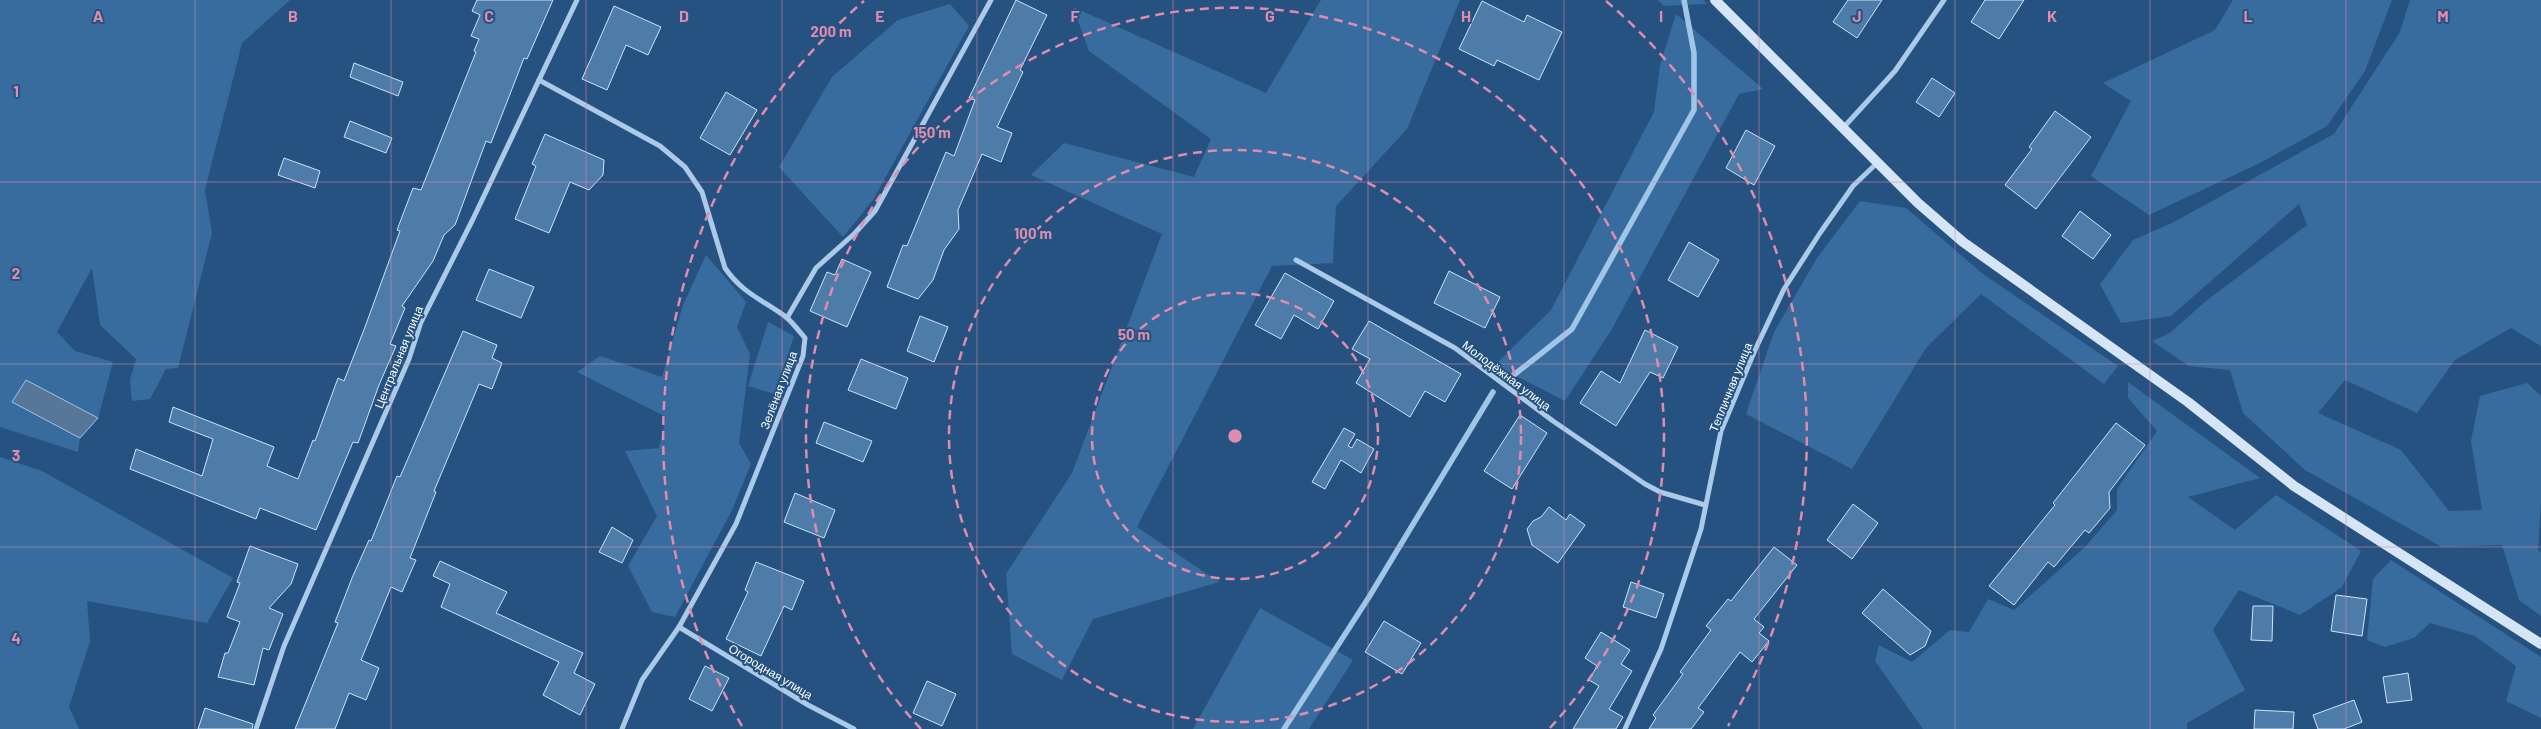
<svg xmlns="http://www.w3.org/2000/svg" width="2541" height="729" font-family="Barlow,sans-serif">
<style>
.green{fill:#396c9e}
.water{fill:#577698;stroke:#a0c5e7}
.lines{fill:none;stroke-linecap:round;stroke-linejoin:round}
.stream{stroke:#a0c5e7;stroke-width:5.5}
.building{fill:#4d7ca9;stroke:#cfe2f5}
.street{stroke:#abcae7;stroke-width:5}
.secondary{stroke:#d5e5f6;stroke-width:10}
.grid{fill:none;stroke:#e08cad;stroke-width:1;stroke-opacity:0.55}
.ring{fill:none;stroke:#e08cad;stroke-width:2.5;stroke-dasharray:9 6}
.labels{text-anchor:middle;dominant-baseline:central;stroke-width:4;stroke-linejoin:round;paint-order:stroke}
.street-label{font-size:12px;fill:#fff;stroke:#255281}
.grid-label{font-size:16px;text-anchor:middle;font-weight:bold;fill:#e08cad;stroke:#255281;stroke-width:4;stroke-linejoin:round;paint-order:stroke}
.centre{fill:#e08cad;stroke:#255281;stroke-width:2.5}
.ring-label{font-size:15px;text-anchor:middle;font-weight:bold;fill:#e08cad;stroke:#255281;stroke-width:4;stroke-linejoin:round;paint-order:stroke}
</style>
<rect width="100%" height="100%" fill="#255281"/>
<g class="green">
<path d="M0 0H290L242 43 205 190 212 233 178 368 166 369 150 399 132 401 130 380 136 359 100 325 92 268 57 332 75 351 113 362 98 418 26 380 13 402 80 438 78 452 0 427Z"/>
<path d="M1321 0H1460L1407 129 1336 206 1333 263 1272 266 1137 527 1219 582 1093 619 1062 680 1012 654 1006 574 1072 473 1162 234 1031 175 1064 143 1194 177 1211 139 1089 51 1073 7 1266 93Z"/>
<path d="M1658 0H1703L1707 4 1664 6Z"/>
<path d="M2233 0H2392L2365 71 2327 126 2260 163 2149 215 2091 176 2131 101 2103 83 2215 30Z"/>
<path d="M2410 0H2541V346L2511 328 2455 360 2417 413 2345 380 2318 413 2401 450 2449 511 2482 510 2471 441 2480 396 2527 383 2541 396V502L2538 550 2541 552V616L2519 600 2502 545 2442 547 2305 470 2243 413 2230 370 2189 366 2152 341 2170 333 2206 301 2307 225 2299 204 2171 316 2121 323 2100 284 2133 240 2172 223 2334 134 2400 32Z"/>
<path d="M950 4 969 26 873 200 843 237 779 167 832 77 898 20Z"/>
<path d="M1676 14 1763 89 1739 94 1612 329 1565 401 1495 365 1551 310 1654 112 1660 65Z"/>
<path d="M1860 201 1906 208 1983 274 2118 366 2104 384 1981 294 1926 348 1852 469 1746 414 1774 332 1817 258Z"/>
<path d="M706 255 746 302 737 327 750 354 739 443 751 464 732 510 675 617 652 612 628 566 657 516 625 451 659 448 666 417 577 372 600 356 662 377 683 305Z"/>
<path d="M768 322 794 336 775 394 748 386Z"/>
<path d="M2128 382 2260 478 2188 497 2235 530 2276 495 2361 551 2342 587 2300 615 2239 590 2213 630 2245 690 2187 723V729H1923L1875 661 1879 645 1912 662 1950 630 1969 632 1988 599 2014 610 2085 547 2117 510V489L2157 431 2128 398Z"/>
<path d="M0 457 42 471 233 578 207 623 87 601 90 641 69 707 79 729H0Z"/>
<path d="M2391 560 2541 657V718L2506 701 2516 666 2475 636 2430 623 2414 638 2385 647 2367 640 2373 579Z"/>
<path d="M1260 608 1353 660 1309 729H1193Z"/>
</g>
<path class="water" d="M26 380 98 418 80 438 12 402Z"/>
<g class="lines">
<g class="stream">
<path d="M1510 378 1572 329 1694 110V53L1684 0"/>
<path d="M1284 729 1369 597 1493 392"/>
</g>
</g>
<g class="building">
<path d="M477 0H553L527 59 524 58 491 143 486 141 455 225 444 235 433 261 402 306 405 308 390 344 396 346 379 385 358 443 353 442 316 530 260 508 256 519 130 469 136 449 202 476 213 439 169 422 173 407 274 447 267 466 298 479 313 440 315 441 338 378 344 381 365 327 400 231 397 230 413 188 421 190 476 52 474 51 479 39 471 36 480 15 472 11Z"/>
<path d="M1016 0 1047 15 1020 70 1023 72 997 127 1012 133 1001 162 982 154 958 210 959 229 944 250 933 280 918 299 887 287 903 245 907 246 946 152 954 156 975 100 969 98Z"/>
<path d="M1848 0H1882L1857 38 1833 22Z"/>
<path d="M1985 0H2024L1999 39 1971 22Z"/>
<path d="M1482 1 1524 22 1527 15 1562 32 1539 80 1497 60 1494 66 1459 49Z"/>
<path d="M614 6 661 27 648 55 626 45 607 90 582 79Z"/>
<path d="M354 63 403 82 398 96 350 77Z"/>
<path d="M1932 78 1955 93 1939 117 1916 102Z"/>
<path d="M726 92 757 110 730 155 700 138Z"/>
<path d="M2055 111 2091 137 2036 209 2005 185 2032 149 2029 147Z"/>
<path d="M350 121 392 138 386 153 344 137Z"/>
<path d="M1746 130 1775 146 1754 185 1726 168Z"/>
<path d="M545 134 604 160 603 175 589 190 570 182 549 233 515 219 536 166 532 164Z"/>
<path d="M284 158 320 171 315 188 278 175Z"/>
<path d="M2080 211 2111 235 2093 259 2062 236Z"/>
<path d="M1689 242 1719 260 1698 297 1668 280Z"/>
<path d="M842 259 871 272 847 327 810 311 827 272 835 275Z"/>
<path d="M489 269 534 287 521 318 476 300Z"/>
<path d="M1449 271 1500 297 1485 328 1434 303Z"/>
<path d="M1285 273 1334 301 1318 329 1294 315 1281 339 1255 325Z"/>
<path d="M920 316 948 327 934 362 907 351Z"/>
<path d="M1369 321 1461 374 1445 402 1425 391 1410 417 1356 383 1370 359 1352 349Z"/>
<path d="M1645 330 1678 347 1663 378 1650 372 1616 426 1580 403 1601 371 1620 383Z"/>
<path d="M463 331 497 345 492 358 502 363 492 389 479 384 434 491 436 492 410 558 416 560 402 592 391 587 361 660 379 668 366 700 349 693 335 729H295L338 623 335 622 352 578 369 540 371 541 397 476 400 477Z"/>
<path d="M861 359 908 378 896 409 848 390Z"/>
<path d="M1520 415 1547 433 1512 489 1484 471Z"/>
<path d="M824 422 872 441 863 462 816 443Z"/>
<path d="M2116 423 2145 445 2109 492 2110 508 2089 533 2085 530 2054 567 2048 562 2014 605 1989 586 2055 505 2053 503Z"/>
<path d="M1344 428 1355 434 1348 446 1352 448 1357 439 1374 449 1361 473 1341 460 1325 489 1312 482Z"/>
<path d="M795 493 835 510 824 538 784 522Z"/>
<path d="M1853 504 1878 523 1852 559 1827 540Z"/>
<path d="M1549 507 1566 520 1570 514 1585 525 1558 563 1532 545 1527 529 1533 521 1541 517Z"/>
<path d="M612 527 633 540 622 563 599 552Z"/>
<path d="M250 546 298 564 291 584 269 608 283 614 269 650 263 648 254 685 218 677 225 653H228L240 622 227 617 240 583 237 582Z"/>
<path d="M1774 547 1797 565 1754 619 1764 627 1759 633 1769 641 1752 662 1740 652 1698 708 1704 712 1691 729H1649L1656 718 1653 715 1683 674 1680 672 1711 630 1706 626 1728 599 1731 601Z"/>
<path d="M440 561 507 592 496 613 583 653 574 673 595 684 580 715 543 695 559 662 441 607 450 584 433 576Z"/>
<path d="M756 562 804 581 792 610 784 606 761 656 726 639 748 592 745 590Z"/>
<path d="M1631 582 1664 594 1656 618 1623 607Z"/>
<path d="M1883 589 1931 631 1925 646 1910 655 1862 613Z"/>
<path d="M2336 595 2367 599 2362 636 2331 631Z"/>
<path d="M2253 606H2273L2272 641 2251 640Z"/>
<path d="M1384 621 1421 643 1402 674 1365 652Z"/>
<path d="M1601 632 1630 650 1621 664 1632 671 1609 709 1623 717 1616 729H1573L1599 686 1589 680 1597 666 1585 658Z"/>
<path d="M705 666 729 678 712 711 689 699Z"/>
<path d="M2408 673 2412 700 2387 703 2383 677Z"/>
<path d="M927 681 956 694 942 726 913 713Z"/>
<path d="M2354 700 2362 722 2344 729H2318L2313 715Z"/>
<path d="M205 708 253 724 252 729H198Z"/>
<path d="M2255 710 2294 712 2293 729H2254Z"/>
</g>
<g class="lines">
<g class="street">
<path d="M539 80 660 146 685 167 702 192 725 268C742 293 763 300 786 317 793 323 799 331 805 338L803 356 736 524 679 627 642 680 622 729"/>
<path d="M1843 128 1895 71 1944 0"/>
<path d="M1296 260 1455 348 1553 421 1645 484 1660 492 1705 505"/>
<path d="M787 318 816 268 855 233 875 211 991 0"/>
<path d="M679 627 808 705 854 729"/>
<path d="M256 729 284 646 409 359 421 322 473 219 577 0"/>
<path d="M1625 729 1661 649 1701 529 1721 431 1755 350 1784 289 1820 233 1853 186 1877 163"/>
</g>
<path class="secondary" d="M1715 0 1918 203 1963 242 2188 402 2294 486 2541 644"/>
</g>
<path class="grid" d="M195 0V729M391 0V729M586 0V729M782 0V729M977 0V729M1173 0V729M1368 0V729M1564 0V729M1759 0V729M1955 0V729M2150 0V729M2346 0V729M0 182H2541M0 364H2541M0 547H2541"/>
<g class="ring">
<circle cx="1235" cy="436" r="143"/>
<circle cx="1235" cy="436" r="286"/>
<path d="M921 729A429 429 0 1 1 1549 729"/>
<path d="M742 726A572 572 0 0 1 864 1M1606 1A572 572 0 0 1 1728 726"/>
</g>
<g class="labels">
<g class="street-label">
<text transform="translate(398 357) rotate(-68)">Центральная улица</text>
<text transform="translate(1507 375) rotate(37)">Молодёжная улица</text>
<text transform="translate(1730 387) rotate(-68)">Тепличная улица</text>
<text transform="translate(778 390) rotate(-69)">Зелёная улица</text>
<text transform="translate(771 671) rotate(31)">Огородная улица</text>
</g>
</g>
<g class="grid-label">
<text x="98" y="22">A</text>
<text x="293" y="22">B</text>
<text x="489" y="22">C</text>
<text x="684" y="22">D</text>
<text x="880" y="22">E</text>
<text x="1075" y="22">F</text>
<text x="1270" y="22">G</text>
<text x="1466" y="22">H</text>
<text x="1661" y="22">I</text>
<text x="1857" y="22">J</text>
<text x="2052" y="22">K</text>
<text x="2248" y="22">L</text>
<text x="2443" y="22">M</text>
<text x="16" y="97">1</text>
<text x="16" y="279">2</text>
<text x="16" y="461">3</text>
<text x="16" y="644">4</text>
</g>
<circle cx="1235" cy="436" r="8" class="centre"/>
<g class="ring-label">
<text x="831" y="37">200 m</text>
<text x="932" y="138">150 m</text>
<text x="1033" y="239">100 m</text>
<text x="1134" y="340">50 m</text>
</g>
</svg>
